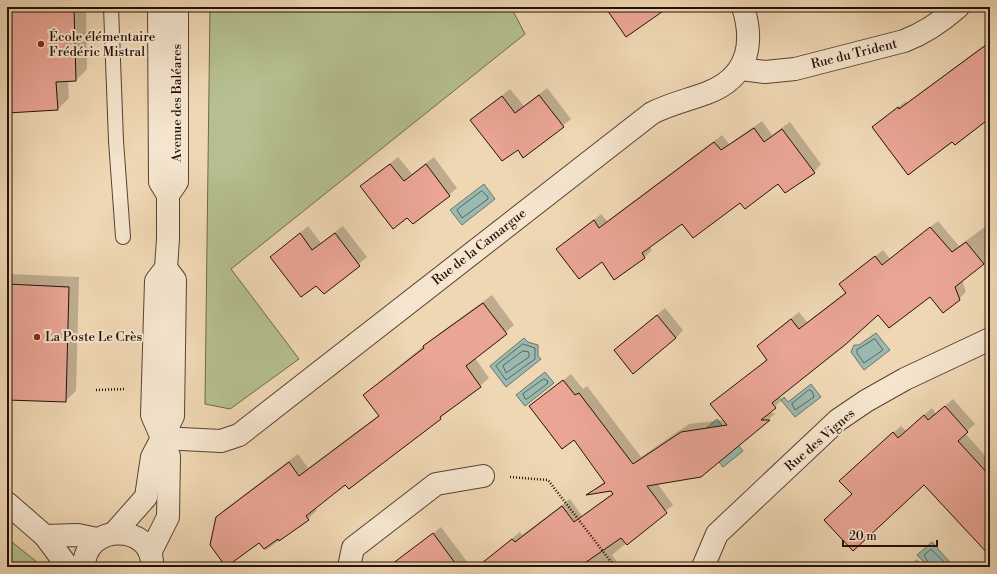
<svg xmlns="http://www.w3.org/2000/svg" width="997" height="574" font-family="'Libre Bodoni',serif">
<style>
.green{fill:#b5bf8f;stroke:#6d684b}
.water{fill:#9ab9b0;stroke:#6b756c}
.shadow{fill:#0003}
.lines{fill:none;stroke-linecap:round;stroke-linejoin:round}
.shore{stroke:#60645c;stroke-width:1}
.building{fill:#eaa595;stroke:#251007}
.service-casing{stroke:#584232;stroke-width:16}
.minor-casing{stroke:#584232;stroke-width:24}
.path{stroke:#251007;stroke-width:2.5;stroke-dasharray:1 2;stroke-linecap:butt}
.service{stroke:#f5e5ce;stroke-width:14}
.minor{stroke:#f5e5ce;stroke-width:22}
.poi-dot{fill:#8f2418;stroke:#f5e5ce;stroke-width:1.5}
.labels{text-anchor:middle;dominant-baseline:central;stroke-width:4;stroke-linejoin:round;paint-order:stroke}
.poi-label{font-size:13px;fill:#251007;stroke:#f5e5ce;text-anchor:start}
.street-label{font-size:13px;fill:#251007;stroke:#f5e5ce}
</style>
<rect width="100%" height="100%" fill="#efd7b3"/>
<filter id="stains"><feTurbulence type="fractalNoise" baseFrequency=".005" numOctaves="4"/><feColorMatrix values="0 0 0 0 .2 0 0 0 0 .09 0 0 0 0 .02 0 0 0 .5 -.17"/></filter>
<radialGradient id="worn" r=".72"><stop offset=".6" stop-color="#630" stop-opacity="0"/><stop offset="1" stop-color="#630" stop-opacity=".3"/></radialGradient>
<g class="green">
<path d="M210 7H511L525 34 231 269 299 359 230 409 205 404Z"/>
<path d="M7 538 43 567H7Z"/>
</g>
<g class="water">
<path d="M484 184 495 199 462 225 450 210Z"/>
<path d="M876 333 890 350 864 370 851 352 854 345H859Z"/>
<path d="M524 338 528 342 538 345V356L541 359 506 387 490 366Z"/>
<path d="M545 372 554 383 525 406 516 395Z"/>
<path d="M811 384 821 397 795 417 781 400 784 397 788 402Z"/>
<path d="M717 419 743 451 723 467 707 447 703 431Z"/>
<path d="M932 542 954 567H929L917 555Z"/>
</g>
<g class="shadow">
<path d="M7 7H86L87 69 76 80H68L69 98 58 109 7 112Z"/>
<path d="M587 7H598L590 12Z"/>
<path d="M982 47 990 58V117L952 141 874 127 906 101 907 103Z"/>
<path d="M547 88 571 119 524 156 518 149 472 120 510 89 524 106Z"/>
<path d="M762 121 772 135 790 122 821 164 814 172 778 183 740 202 682 222 649 246 652 250 644 258 602 261 557 249 601 214 607 221 722 135 729 144Z"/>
<path d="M398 157 412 174 434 157 457 188 449 195 408 216 362 186Z"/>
<path d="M938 221 959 246 990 223V258L962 280 966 292 959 299 931 295 878 314 779 396 782 400 768 413H776L701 476 657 483 673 505 612 555 621 567H477L520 532 522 535 570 499 582 516 613 493 611 490 589 494 605 481 574 439 531 406 571 374 583 389 587 386 641 457 689 424 724 420 712 404 768 359 758 346 765 339 799 312 807 322 846 292 840 285 883 250 890 259Z"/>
<path d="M308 226 321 243 343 226 367 257 324 293 316 284 272 257Z"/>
<path d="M7 274 79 277 76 391 65 401 7 399Z"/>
<path d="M492 295 514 325 475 358 489 378 480 386 440 418 345 484 315 508 317 510 308 519 266 550 259 542 217 518 225 509 298 454 308 468 379 415 364 395 433 338Z"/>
<path d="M665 308 683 330 676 338 615 350Z"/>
<path d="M953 399 975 424 965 433 990 461V554L924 484 853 494 848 473 901 426 906 431 932 408 936 414Z"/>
<path d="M441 527 471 567H413L405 556Z"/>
<path d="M917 559 924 567H908Z"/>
</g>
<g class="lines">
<g class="shore">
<path d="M482 191 488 197V199L462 218 457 210Z"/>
<path d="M875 339 883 350 864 363 857 353V350Z"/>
<path d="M523 344 535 348V359L506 380 496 366Z"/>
<path d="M523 351 529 352V357L506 373 503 366Z"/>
<path d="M544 379 548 381 547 384 527 399H525L523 394Z"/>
<path d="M809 390 812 391 814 397 795 410 792 404Z"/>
<path d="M931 567 924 555 931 549 949 567"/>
</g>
</g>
<g class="building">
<path d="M7 7H74L76 81 56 82 58 110 7 113Z"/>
<path d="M605 7H669L626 37Z"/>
<path d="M990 42V118L955 145 952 142 908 175 872 127 898 107 899 109Z"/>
<path d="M539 95 564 127 523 158 518 150 502 161 470 120 502 96 515 113Z"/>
<path d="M754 128 764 142 782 129 815 173 785 193 778 184 745 209 740 203 693 238 682 224 642 253 645 258 614 280 602 262 579 279 556 249 594 220 599 228 714 142 721 150Z"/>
<path d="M390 164 404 181 426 164 450 196 413 224 407 218 393 229 360 186Z"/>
<path d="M930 227 952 252 966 242 984 264 955 287 960 300 943 313 930 297 889 328 878 315 846 344 772 403 776 408 761 420H770L701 477 647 486 667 513 627 545 621 538 579 567H477L512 539 515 542 562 506 574 522 613 494 611 491 586 495 605 483 574 440 562 449 529 406 563 380 575 395 579 393 633 464 681 432 727 425 710 404 767 360 757 346 791 319 799 329 846 293 839 284 875 256 882 265Z"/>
<path d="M300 233 312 250 335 233 360 266 324 294 316 286 301 297 270 257Z"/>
<path d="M7 284 69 287 66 402 7 400Z"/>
<path d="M483 303 507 334 466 366 481 387 440 417 441 419 349 489 345 485 306 516 309 520 279 541 278 539 264 549 259 543 226 567 210 545 216 517 289 462 299 476 379 416 363 395 424 348 423 346Z"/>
<path d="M657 315 676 338 633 374 614 350Z"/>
<path d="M945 406 968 432 958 441 990 476V556L924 485 853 551 824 520 852 494 839 481 893 432 898 438 924 415 928 420Z"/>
<path d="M433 533 458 567H388Z"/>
</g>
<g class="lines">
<defs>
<path id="service" d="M111 7 116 141 123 237"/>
<g id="minor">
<path d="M741 69 765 72 795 69 904 41C925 33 941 22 958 7"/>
<path d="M168 195 177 182V7"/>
<path d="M162 438 221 441 239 435 652 113C670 104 688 100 707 93 747 78 755 45 743 7"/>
<path d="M7 503 45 536 68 567"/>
<path d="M115 532 146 497 152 457 162 438 152 415 156 281 166 268 168 239V195L160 182 159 7"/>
<path d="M45 536 78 535 97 539"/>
<path d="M150 553 168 517 169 456 162 438 173 416 175 280 166 268"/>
<path d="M84 567C84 522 154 523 152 566"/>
<path d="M349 567 353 548 436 484 483 476"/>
<path d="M703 567 717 534 838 420 866 401 905 379 990 339"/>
</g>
</defs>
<use href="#service" class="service-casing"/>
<use href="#minor" class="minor-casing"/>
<g class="path">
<path d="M96 390 125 389"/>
<path d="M510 477 548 480 615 567"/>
</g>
<use href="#service" class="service"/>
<use href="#minor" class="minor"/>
</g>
<g class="poi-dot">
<circle cx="41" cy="44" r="4"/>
<circle cx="37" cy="337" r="4"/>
</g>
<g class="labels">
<g class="poi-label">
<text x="49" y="37">École élémentaire<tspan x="49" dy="15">Frédéric Mistral</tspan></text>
<text x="45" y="337">La Poste Le Crès</text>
</g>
<g class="street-label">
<text transform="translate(854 54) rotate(-14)">Rue du Trident</text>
<text transform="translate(177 103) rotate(-90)">Avenue des Baléares</text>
<text transform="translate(479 247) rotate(-38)">Rue de la Camargue</text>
<text transform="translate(820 440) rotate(-41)">Rue des Vignes</text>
</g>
</g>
<rect width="997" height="574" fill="none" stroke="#efd7b3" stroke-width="24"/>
<rect x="8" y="8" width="981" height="558" fill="none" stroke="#251007" stroke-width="2"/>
<rect x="12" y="12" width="973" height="550" fill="none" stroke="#251007"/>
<path d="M843 540v6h94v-6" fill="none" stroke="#251007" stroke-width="2"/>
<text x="849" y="540" font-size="12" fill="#251007" stroke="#f5e5ce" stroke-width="3" paint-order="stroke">20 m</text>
<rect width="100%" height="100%" filter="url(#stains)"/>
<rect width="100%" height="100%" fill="url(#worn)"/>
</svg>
